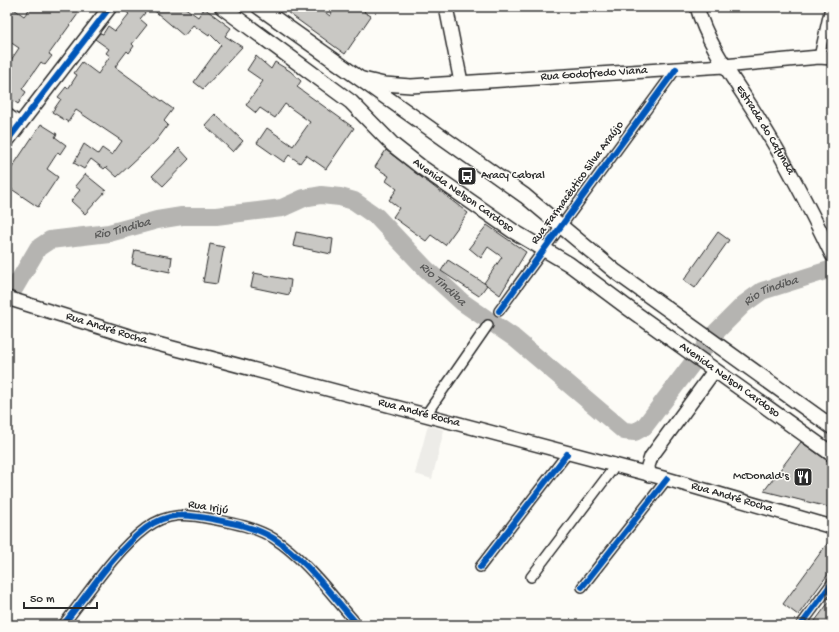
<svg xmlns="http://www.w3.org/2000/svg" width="839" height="632" font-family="'Gochi Hand',sans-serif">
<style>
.built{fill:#edece8}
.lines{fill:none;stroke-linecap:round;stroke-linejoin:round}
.river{stroke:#b5b4b1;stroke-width:18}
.building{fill:#c9c8c4;stroke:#2b2b2b}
.street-casing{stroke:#2b2b2b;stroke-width:12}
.secondary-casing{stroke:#2b2b2b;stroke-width:16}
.primary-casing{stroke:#2b2b2b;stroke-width:17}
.street{stroke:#fdfcf7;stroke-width:9}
.secondary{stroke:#fdfcf7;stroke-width:13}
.primary{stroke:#fdfcf7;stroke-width:14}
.cycleway-casing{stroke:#fdfcf7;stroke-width:8}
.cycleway{stroke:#0057b8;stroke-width:6}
.labels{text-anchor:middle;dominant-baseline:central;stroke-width:3;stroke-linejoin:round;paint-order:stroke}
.street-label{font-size:12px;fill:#2b2b2b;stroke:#fdfcf7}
.poi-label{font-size:12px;fill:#2b2b2b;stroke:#fdfcf7;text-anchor:start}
.water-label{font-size:13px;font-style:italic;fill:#5b5b5a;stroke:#fdfcf7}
</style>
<rect width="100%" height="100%" fill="#fdfcf7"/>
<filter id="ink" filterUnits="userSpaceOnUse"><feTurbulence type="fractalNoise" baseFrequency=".025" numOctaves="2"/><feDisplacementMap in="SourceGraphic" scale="8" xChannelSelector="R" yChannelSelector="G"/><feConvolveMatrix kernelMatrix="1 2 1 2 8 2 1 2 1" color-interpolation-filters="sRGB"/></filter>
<g filter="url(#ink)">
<path class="built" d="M428 425 444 430 432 479 415 474Z"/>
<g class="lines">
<path class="river" id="s1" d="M7 301 38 248 50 240 109 233 157 220 182 216H216L282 208 304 198 321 195 340 197 354 201 377 217 426 269 462 302 513 337 624 431 635 432 644 427 717 331 744 304 762 291 832 269"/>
</g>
<g class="building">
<path d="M7 7H11L24 16 31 7H83L49 54 52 56 45 65 41 62 22 89 26 92 18 104 7 96V84L13 76 7 71V66L19 48 7 40Z"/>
<path d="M120 7H184L198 17 204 8 231 28 225 36 242 47 203 89 194 82 221 45 210 34 209 36 193 25 184 36 150 7 140 19 147 25 132 44 134 46 129 53 127 51 115 67 173 109 164 121 168 125 156 141 117 177 106 167 104 169 91 159 84 169 74 163 84 144 98 154 102 148 112 155 122 141 76 110 68 122 52 112 61 99 58 97 66 87 68 89 77 75 74 73 82 62 98 74 110 56 106 53 109 49 95 39 100 33 103 34 108 26 115 31 129 14Z"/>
<path d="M280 7H318L330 16 335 7H368L364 12 371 16 345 54Z"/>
<path d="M256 56 271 69 275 62 290 71 301 81 297 87 354 128 326 169 306 155 300 163 289 155 284 162 257 143 267 128 293 146 310 122 285 104 275 118 260 108 256 113 246 105 263 81 247 70Z"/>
<path d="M215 114 243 141 233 152 205 125Z"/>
<path d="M41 124 57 134 55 137 66 145 60 154 58 152 47 169 58 177 38 207 7 186V175Z"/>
<path d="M179 148 189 159 163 186 152 176Z"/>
<path d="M386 150 468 213 445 245 431 235 426 241 393 217 399 208 389 200 397 189 386 181 389 176 375 167Z"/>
<path d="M85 174 106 191 85 214 71 201 80 190 75 186Z"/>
<path d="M487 225 526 252 500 295 484 283 502 257 488 247 481 258 469 248Z"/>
<path d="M296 232 333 239 331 254 293 246Z"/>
<path d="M718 232 729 240 695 288 684 280Z"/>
<path d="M210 244 224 247 217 284 203 282Z"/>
<path d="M135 250 172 257 170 272 132 264Z"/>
<path d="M448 260 487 285 479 296 441 271Z"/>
<path d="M254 273 291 280 289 295 251 287Z"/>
<path d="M801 442 832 464V508L764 491Z"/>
<path d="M832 537V569L798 615 783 604Z"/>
<path d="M832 598V625H812Z"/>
</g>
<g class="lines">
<defs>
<g id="street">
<path d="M819 57 830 7"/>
<path d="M7 113 21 123"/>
<path d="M499 311 676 69"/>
<path d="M425 416 488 325"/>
<path d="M480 567 567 454"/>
<path d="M531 577 615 466"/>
<path d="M582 587 667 479"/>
<path d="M63 625C88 594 114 552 146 528 168 512 187 514 212 519 233 523 255 527 273 538 307 560 331 595 358 625"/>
<path d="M801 625 832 583"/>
</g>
<g id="secondary">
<path d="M446 7 461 82"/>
<path id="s2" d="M697 7C709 49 738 84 760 121 787 164 810 209 832 255"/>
<path id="s3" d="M363 79 384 84 411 86 724 66 819 57 832 58"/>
<path d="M7 141 110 7"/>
<path id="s4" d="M7 298 135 338 667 479 832 527"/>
<path d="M649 475 648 466 651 457 714 371"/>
</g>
<g id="primary">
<path id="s5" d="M222 7 351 102 393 145 421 167 513 231 569 264 628 308 832 454"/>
<path d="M259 7 525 196 616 272 832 427"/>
</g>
</defs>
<use href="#street" class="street-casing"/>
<use href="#secondary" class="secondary-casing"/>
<use href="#primary" class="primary-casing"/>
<use href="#street" class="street"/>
<use href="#secondary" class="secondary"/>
<use href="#primary" class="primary"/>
<defs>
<g id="cycleway">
<path d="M7 141 110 7"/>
<path d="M499 311 676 69"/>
<path d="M480 567 567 454"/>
<path d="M582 587 667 479"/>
<path d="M63 625C88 594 114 552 146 528 168 512 187 514 212 519 233 523 255 527 273 538 307 560 331 595 358 625"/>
<path d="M801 625 832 583"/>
</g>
</defs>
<use href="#cycleway" class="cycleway-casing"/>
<use href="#cycleway" class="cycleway"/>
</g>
</g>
<defs>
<symbol id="bus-square" viewBox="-11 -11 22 22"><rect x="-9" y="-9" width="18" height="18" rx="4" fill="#2b2b2b" stroke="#fdfcf7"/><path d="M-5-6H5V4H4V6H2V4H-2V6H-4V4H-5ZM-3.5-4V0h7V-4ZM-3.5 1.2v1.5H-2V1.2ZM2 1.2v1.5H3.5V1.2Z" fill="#fff"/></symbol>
<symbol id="restaurant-square" viewBox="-11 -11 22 22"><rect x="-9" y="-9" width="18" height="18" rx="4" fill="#2b2b2b" stroke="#fdfcf7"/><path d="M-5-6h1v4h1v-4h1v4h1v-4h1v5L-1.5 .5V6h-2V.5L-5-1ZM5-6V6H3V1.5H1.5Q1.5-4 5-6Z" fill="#fff"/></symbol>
</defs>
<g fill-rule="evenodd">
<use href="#bus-square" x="456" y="165" width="22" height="22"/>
<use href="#restaurant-square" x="792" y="466" width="22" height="22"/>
</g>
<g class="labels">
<g class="street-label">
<text stroke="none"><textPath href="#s3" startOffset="232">Rua Godofredo Viana</textPath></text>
<text stroke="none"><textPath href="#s2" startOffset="141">Estrada do Cafundá</textPath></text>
<text transform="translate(578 183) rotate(-54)">Rua Farmacêutico Silva Araújo</text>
<text stroke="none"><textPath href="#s5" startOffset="307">Avenida Nelson Cardoso</textPath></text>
<text stroke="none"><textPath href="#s4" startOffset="104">Rua André Rocha</textPath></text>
<text stroke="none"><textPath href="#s5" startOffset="631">Avenida Nelson Cardoso</textPath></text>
<text stroke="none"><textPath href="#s4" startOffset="428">Rua André Rocha</textPath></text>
<text stroke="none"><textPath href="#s4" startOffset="752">Rua André Rocha</textPath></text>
<text transform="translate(208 508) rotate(9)">Rua Irijú</text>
</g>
<g class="poi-label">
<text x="481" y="176">Aracy Cabral</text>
<text x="789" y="477" text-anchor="end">McDonald's</text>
</g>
<g class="water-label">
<text stroke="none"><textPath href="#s1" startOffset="149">Rio Tindiba</textPath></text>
<text stroke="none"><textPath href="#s1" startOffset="508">Rio Tindiba</textPath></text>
<text stroke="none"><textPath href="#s1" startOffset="952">Rio Tindiba</textPath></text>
</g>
</g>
<rect width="839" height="632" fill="none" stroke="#fdfcf7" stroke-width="24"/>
<rect x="12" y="12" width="815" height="608" fill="none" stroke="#2b2b2b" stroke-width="1.5" filter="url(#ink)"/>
<path d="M24 602v6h73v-6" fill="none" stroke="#2b2b2b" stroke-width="2"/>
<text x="30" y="602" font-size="12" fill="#2b2b2b" stroke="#fdfcf7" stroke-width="3" paint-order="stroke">50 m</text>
</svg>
